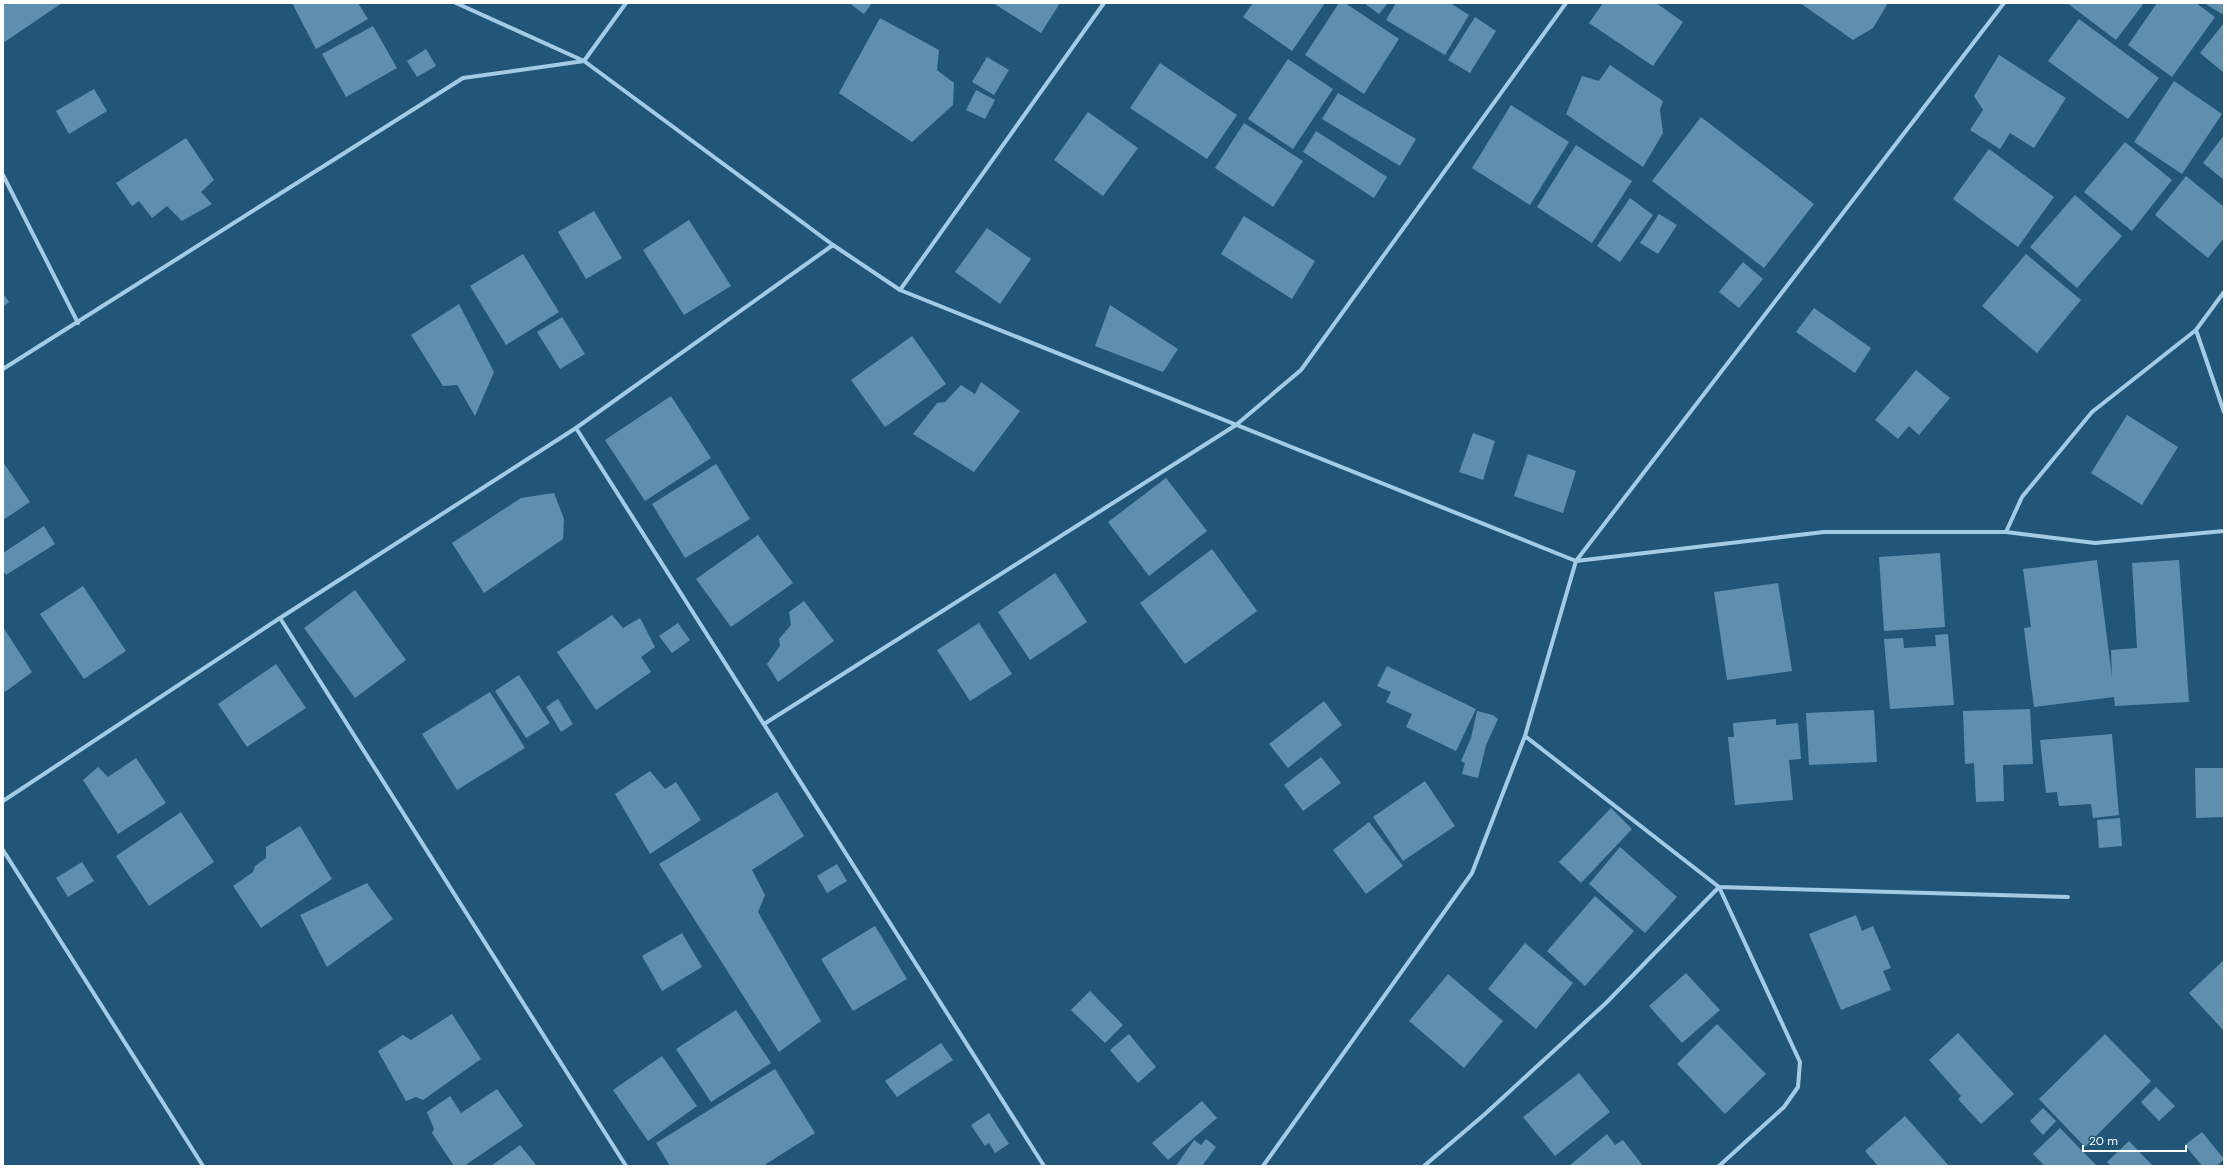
<svg xmlns="http://www.w3.org/2000/svg" width="2227" height="1169" font-family="'DM Sans',sans-serif">
<style>
.building{fill:#5e8fae}
.lines{fill:none;stroke-linecap:round;stroke-linejoin:round}
.minor{stroke:#a3cbe5;stroke-width:4}
</style>
<rect width="100%" height="100%" fill="#225679"/>
<g class="building">
<path d="M3 3H62L3 43Z"/>
<path d="M292 3H358L368 19 316 49Z"/>
<path d="M849 3H872L864 14Z"/>
<path d="M993 3H1060L1041 33Z"/>
<path d="M1253 3H1325L1292 51 1243 17Z"/>
<path d="M1339 3H1345L1399 39 1364 94 1305 55Z"/>
<path d="M1364 3H1388L1379 14Z"/>
<path d="M1396 3H1450L1469 15 1445 55 1386 20Z"/>
<path d="M1603 3H1656L1683 22 1653 66 1589 23Z"/>
<path d="M1800 3H1888L1873 28 1853 40Z"/>
<path d="M2067 3H2144L2116 40Z"/>
<path d="M2157 3H2196L2215 17 2172 77 2128 45Z"/>
<path d="M2204 3H2224V11L2222 14Z"/>
<path d="M1475 17 1496 31 1470 73 1448 60Z"/>
<path d="M880 18 939 50 937 70 954 83 953 105 912 142 839 93Z"/>
<path d="M2079 19 2159 78 2128 119 2048 61Z"/>
<path d="M2224 23V73L2200 53Z"/>
<path d="M373 26 397 68 346 97 322 54Z"/>
<path d="M426 49 436 66 417 77 407 61Z"/>
<path d="M1999 55 2066 98 2034 148 2010 133 2000 149 1970 130 1983 110 1974 96Z"/>
<path d="M987 57 1009 70 994 95 972 82Z"/>
<path d="M1288 59 1333 89 1293 149 1248 119Z"/>
<path d="M1160 63 1237 115 1207 159 1130 108Z"/>
<path d="M1610 65 1663 101 1660 110 1663 133 1643 167 1566 114 1582 76 1599 81Z"/>
<path d="M2174 81 2222 114 2182 174 2134 142Z"/>
<path d="M94 89 107 111 69 134 56 111Z"/>
<path d="M976 90 995 100 985 119 966 110Z"/>
<path d="M1338 93 1416 139 1400 166 1322 119Z"/>
<path d="M1511 105 1569 142 1530 205 1472 168Z"/>
<path d="M1088 112 1138 148 1103 196 1054 160Z"/>
<path d="M1701 117 1814 204 1764 268 1652 181Z"/>
<path d="M1244 123 1303 161 1273 207 1215 168Z"/>
<path d="M1316 131 1387 177 1374 198 1303 152Z"/>
<path d="M2224 135V180L2203 163Z"/>
<path d="M186 138 214 180 201 192 212 204 182 221 167 206 152 218 139 201 132 206 116 183Z"/>
<path d="M2125 142 2172 180 2132 231 2084 192Z"/>
<path d="M1576 145 1632 181 1592 243 1537 207Z"/>
<path d="M1989 149 2054 197 2018 247 1953 199Z"/>
<path d="M2186 176 2224 207V238L2208 258 2155 215Z"/>
<path d="M2075 195 2122 236 2077 288 2030 247Z"/>
<path d="M1630 198 1653 215 1620 262 1597 246Z"/>
<path d="M594 211 622 258 586 279 558 232Z"/>
<path d="M1659 214 1677 225 1658 254 1640 243Z"/>
<path d="M1244 216 1315 261 1292 299 1221 254Z"/>
<path d="M689 220 731 286 684 315 643 250Z"/>
<path d="M987 228 1031 259 1000 304 955 272Z"/>
<path d="M523 254 559 312 506 345 470 286Z"/>
<path d="M2026 254 2081 300 2037 353 1982 306Z"/>
<path d="M1743 262 1763 279 1739 308 1719 292Z"/>
<path d="M3 293 9 302 3 307Z"/>
<path d="M459 304 494 372 475 416 457 385 443 386 411 335Z"/>
<path d="M1110 305 1178 349 1163 372 1095 346Z"/>
<path d="M1814 308 1871 348 1855 373 1796 332Z"/>
<path d="M562 317 585 354 560 369 537 332Z"/>
<path d="M912 336 946 384 885 427 851 380Z"/>
<path d="M1916 370 1950 398 1919 435 1909 426 1898 439 1875 420Z"/>
<path d="M981 382 1020 411 974 472 913 434 937 403 945 402 961 385 975 394Z"/>
<path d="M671 396 711 458 645 501 605 440Z"/>
<path d="M2127 415 2178 447 2142 505 2091 473Z"/>
<path d="M1473 433 1495 441 1483 480 1459 472Z"/>
<path d="M1528 454 1576 471 1563 513 1514 496Z"/>
<path d="M3 462 30 502 3 520Z"/>
<path d="M716 464 750 519 685 558 652 504Z"/>
<path d="M1166 478 1207 531 1149 576 1108 522Z"/>
<path d="M554 493 564 519 563 539 484 593 452 543 521 498Z"/>
<path d="M44 526 55 544 6 575 3 571V553Z"/>
<path d="M758 535 793 583 731 627 696 579Z"/>
<path d="M1212 549 1257 611 1185 664 1140 603Z"/>
<path d="M1940 553 1945 627 1884 631 1879 557Z"/>
<path d="M2097 560 2112 677 2111 650 2137 648 2132 563 2179 560 2189 702 2115 706 2114 697 2034 707 2024 628 2031 627 2023 569Z"/>
<path d="M1055 573 1087 622 1030 660 998 612Z"/>
<path d="M1778 583 1792 671 1727 680 1714 592Z"/>
<path d="M83 586 126 651 84 679 40 614Z"/>
<path d="M355 590 406 660 355 698 304 628Z"/>
<path d="M804 601 834 641 778 682 767 664 780 646 779 639 791 625 789 612Z"/>
<path d="M612 615 623 628 640 618 655 647 641 657 651 672 596 710 557 652Z"/>
<path d="M678 623 690 640 672 653 659 636Z"/>
<path d="M979 623 1012 674 970 701 937 650Z"/>
<path d="M3 627 32 672 5 692 3 690Z"/>
<path d="M1948 634 1954 705 1890 709 1884 639 1903 638 1904 648 1936 646 1935 635Z"/>
<path d="M276 664 306 708 247 747 218 704Z"/>
<path d="M1387 666 1476 709 1456 751 1406 727 1412 714 1386 702 1391 692 1377 686Z"/>
<path d="M519 675 550 723 526 738 495 691Z"/>
<path d="M490 692 525 748 457 790 422 734Z"/>
<path d="M558 699 573 724 561 732 546 707Z"/>
<path d="M1324 701 1342 725 1288 768 1269 744Z"/>
<path d="M2030 709 2033 764 2003 765 2004 801 1976 802 1974 763 1965 764 1963 711Z"/>
<path d="M1874 710 1877 762 1809 765 1806 713Z"/>
<path d="M1477 711 1493 715 1498 719 1486 745 1478 778 1462 774 1465 763 1461 761 1471 738Z"/>
<path d="M1776 719V725L1798 723 1801 759 1789 760 1793 800 1735 805 1728 737H1734L1733 723Z"/>
<path d="M2112 734 2119 815 2093 818 2091 804 2059 806 2057 792 2046 793 2040 740Z"/>
<path d="M1321 757 1341 783 1303 811 1284 785Z"/>
<path d="M136 758 166 803 118 834 83 780 98 767 108 777Z"/>
<path d="M2195 768H2224V817L2196 818Z"/>
<path d="M650 771 665 789 676 782 701 820 650 854 615 794Z"/>
<path d="M1425 781 1455 826 1403 861 1373 817Z"/>
<path d="M777 792 804 836 752 870 765 895 758 912 821 1021 779 1052 659 864Z"/>
<path d="M1611 808 1632 829 1581 883 1559 862Z"/>
<path d="M181 812 214 862 149 906 116 856Z"/>
<path d="M2120 818 2122 846 2099 848 2097 820Z"/>
<path d="M1369 822 1403 866 1366 894 1333 850Z"/>
<path d="M300 826 332 879 261 928 233 886 253 872 255 866 266 858V847Z"/>
<path d="M1620 847 1677 897 1645 933 1589 884Z"/>
<path d="M82 862 94 881 68 897 56 878Z"/>
<path d="M837 864 847 881 827 893 817 876Z"/>
<path d="M367 883 393 919 327 967 300 915Z"/>
<path d="M1595 896 1634 931 1585 986 1547 951Z"/>
<path d="M1856 915 1862 931 1873 926 1891 968 1883 971 1891 990 1841 1010 1809 934Z"/>
<path d="M875 926 907 979 853 1011 821 959Z"/>
<path d="M682 933 702 967 662 991 642 956Z"/>
<path d="M1525 943 1573 983 1536 1029 1488 989Z"/>
<path d="M2224 960V1031L2189 993Z"/>
<path d="M1686 973 1720 1010 1682 1043 1649 1006Z"/>
<path d="M1448 974 1503 1021 1464 1068 1409 1021Z"/>
<path d="M1090 991 1123 1025 1105 1043 1071 1010Z"/>
<path d="M736 1010 771 1063 711 1102 676 1049Z"/>
<path d="M452 1014 481 1059 423 1100 416 1097 406 1101 378 1051 403 1035 411 1040Z"/>
<path d="M1717 1024 1766 1074 1725 1114 1677 1064Z"/>
<path d="M1958 1033 2014 1094 1981 1124 1958 1099 1961 1096 1929 1060Z"/>
<path d="M1129 1034 1156 1067 1138 1083 1110 1050Z"/>
<path d="M2105 1034 2151 1081 2085 1147 2039 1099Z"/>
<path d="M941 1043 953 1060 897 1097 885 1081Z"/>
<path d="M662 1056 697 1106 648 1141 613 1090Z"/>
<path d="M775 1069 815 1133 763 1166H670L656 1143Z"/>
<path d="M1579 1073 1610 1112 1555 1156 1523 1117Z"/>
<path d="M2156 1087 2175 1106 2159 1121 2141 1102Z"/>
<path d="M497 1089 523 1126 464 1166H454L432 1133 434 1129 427 1112 450 1096 461 1113Z"/>
<path d="M1202 1101 1217 1118 1168 1160 1152 1143Z"/>
<path d="M2043 1108 2056 1121 2043 1135 2030 1121Z"/>
<path d="M989 1113 1009 1144 995 1153 989 1143 985 1146 971 1125Z"/>
<path d="M1905 1116 1949 1166H1878L1865 1151Z"/>
<path d="M2060 1128 2097 1166H2045L2033 1154Z"/>
<path d="M2202 1132 2224 1159 2217 1166H2202L2185 1145Z"/>
<path d="M1607 1134 1615 1145 1623 1140 1643 1166H1569Z"/>
<path d="M1206 1139 1216 1147 1202 1166H1176L1194 1140 1201 1145Z"/>
<path d="M2129 1141 2153 1166H2111L2107 1162Z"/>
<path d="M520 1145 537 1166H491Z"/>
</g>
<g class="lines">
<g class="minor">
<path d="M456 3 584 61 833 245"/>
<path d="M3 175 78 323"/>
<path d="M900 290 1104 3"/>
<path d="M2196 330 2224 412"/>
<path d="M3 369 463 78 584 61 626 3"/>
<path d="M576 428 1044 1166"/>
<path d="M2006 532 2022 497 2092 412 2196 330 2224 292"/>
<path d="M280 618 626 1166"/>
<path d="M764 724 1236 425 1301 370 1566 3"/>
<path d="M1525 736 1719 887 2068 897"/>
<path d="M3 801 280 618 576 428 833 245 900 290 1576 561 1824 532H2006L2095 543 2224 531"/>
<path d="M3 850 203 1166"/>
<path d="M1263 1166 1472 873 1525 736 1576 561 2004 3"/>
<path d="M1424 1166 1485 1114 1606 1003 1719 887 1800 1062 1798 1087 1784 1107 1719 1166"/>
</g>
</g>
<rect width="2227" height="1169" fill="none" stroke="#ffffff" stroke-width="8"/>
<path d="M2083 1145v6h103v-6" fill="none" stroke="#ffffff" stroke-width="2"/>
<text x="2089" y="1145" font-size="12" fill="#ffffff" stroke="#225679" stroke-width="3" paint-order="stroke">20 m</text>
</svg>
